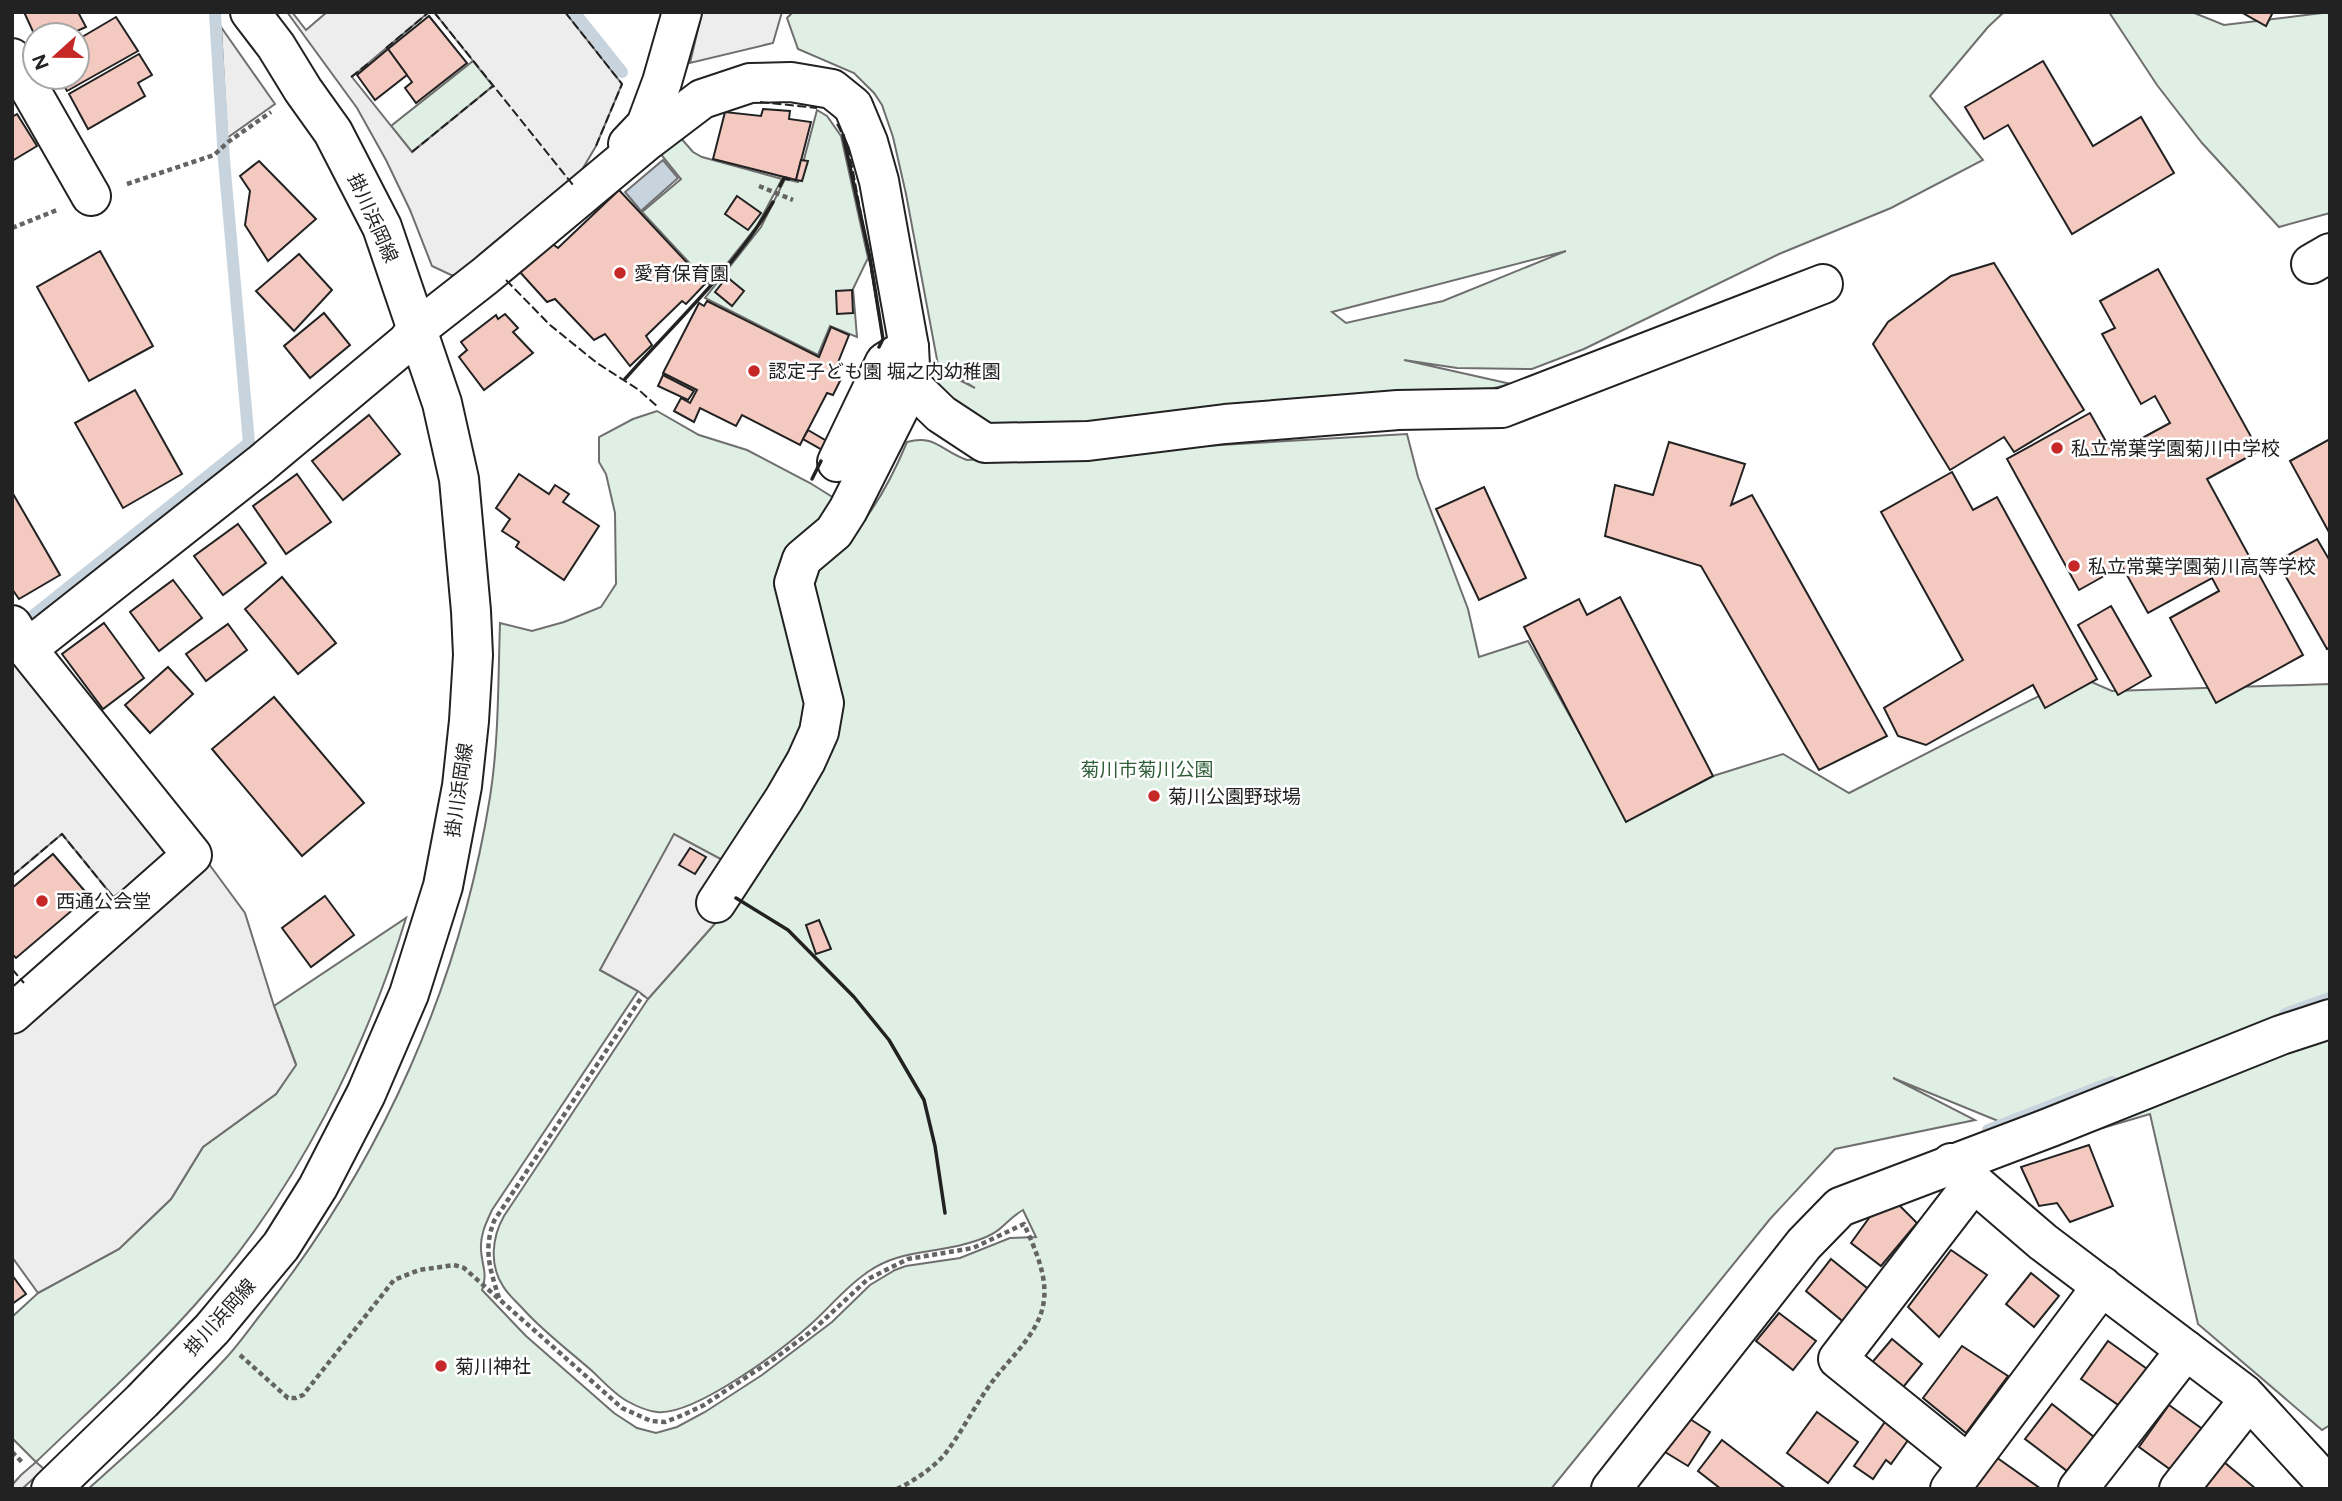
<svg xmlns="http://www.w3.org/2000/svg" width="2342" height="1501" font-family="Figtree,'Noto Sans JP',sans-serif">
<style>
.green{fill:#e0efe3;stroke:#6f6f6f;stroke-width:2;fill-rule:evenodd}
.parking{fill:#ededed;stroke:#6f6f6f;stroke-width:2}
.water{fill:#c7d3dd;stroke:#6f6f6f;stroke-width:2}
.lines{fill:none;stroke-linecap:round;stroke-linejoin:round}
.stream{stroke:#c7d3dd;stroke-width:12}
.building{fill:#f3c9c0;stroke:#222;stroke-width:2}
.minor-casing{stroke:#222;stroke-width:42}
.major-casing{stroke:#222;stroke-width:42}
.path{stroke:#646464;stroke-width:4.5;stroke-dasharray:5 3.5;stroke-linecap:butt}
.minor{stroke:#fff;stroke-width:38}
.major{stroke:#fff;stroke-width:38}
.fence{stroke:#222;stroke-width:2;stroke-dasharray:9 3.5;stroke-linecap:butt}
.wall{stroke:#222;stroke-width:3.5}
.poi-dot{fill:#c62828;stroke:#fff;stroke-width:2.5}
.labels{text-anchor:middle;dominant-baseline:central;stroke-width:5;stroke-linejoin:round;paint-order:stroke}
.street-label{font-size:19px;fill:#222;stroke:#fff}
.poi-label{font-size:19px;fill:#222;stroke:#fff;text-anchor:start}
.park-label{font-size:19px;fill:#2f5e38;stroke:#fff}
</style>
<rect width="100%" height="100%" fill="#fff"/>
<g class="green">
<path d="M793 12H2004L1988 27 1930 96 1983 160 1891 208 1779 254 1584 349 1532 369 1457 368 1404 360 1511 384 1398 410 1088 441 941 414 911 385 938 369 975 388 938 365 906 194 893 137 882 105 874 93 854 73 798 49 787 18ZM1566 251 1443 301 1346 323 1332 312Z"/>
<path d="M2109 12H2192L2224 25 2330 12V213L2279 227 2202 143 2157 85Z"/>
<path d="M473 61 493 86 412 152 391 126Z"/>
<path d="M817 110 827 116 841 136 868 258 853 289 857 337 830 326 818 355 705 298 761 227 785 179 798 182Z"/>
<path d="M679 136 693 152 702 157 782 179 757 226 710 285 642 212 681 179 659 152Z"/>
<path d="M657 411 699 435 747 450 810 483 834 498 839 505 797 548 807 694 805 721 730 864 674 835 600 970 638 991 492 1210C486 1223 480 1235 481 1250 482 1267 488 1273 482 1290L526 1336 614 1413 637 1428 656 1433 677 1427 705 1412 762 1375 832 1322 870 1285 895 1270 906 1266 960 1258 1010 1238 1036 1237 1023 1210C1014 1215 1011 1219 1003 1226 994 1235 977 1241 965 1244 930 1254 896 1250 865 1274 845 1288 829 1308 811 1324 782 1350 694 1416 657 1412 647 1411 636 1406 627 1401 614 1394 602 1380 591 1370 568 1350 544 1332 524 1310 517 1302 508 1295 503 1286 489 1265 492 1237 504 1216L648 999 727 910 815 771 810 578C826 561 844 545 859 527 879 502 895 471 907 442 935 434 941 451 967 460L1407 434 1418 477 1468 609 1479 657 1528 641 1628 820 1713 776 1783 754 1849 793 2078 676 2112 691 2330 684V1425L2322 1430 2198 1324 2150 1114 2052 1143 1893 1078 1975 1120 1835 1149 1770 1219 1551 1489H88C135 1447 183 1405 226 1358 240 1343 252 1325 265 1309 382 1160 460 984 490 797 499 740 498 681 500 623L532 631 564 622 601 607 616 584 615 513 606 474 599 462V437L633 419Z"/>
<path d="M406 918C366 1049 298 1186 208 1290 155 1352 94 1406 36 1462L12 1438V1317L38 1293 119 1249 171 1199 203 1147 276 1094 296 1064 274 1006Z"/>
</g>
<g class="parking">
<path d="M287 12H292L306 30 327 12H429L352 77 412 152 493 86 434 12H565L622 84 596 146 573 185 458 275H451L432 266 410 210 386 160 357 108Z"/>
<path d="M702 12H782L773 43 690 63Z"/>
<path d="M221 27 275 104 227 138Z"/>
<path d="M12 651 167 853 119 904 62 834 12 876Z"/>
<path d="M674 834 730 864 727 910 648 999 638 991 600 970Z"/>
<path d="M206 860 245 913 274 1006 296 1065 276 1094 203 1147 171 1199 119 1249 38 1293 12 1257V1023Z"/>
<path d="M36 1462 44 1469 22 1489H12V1485L21 1475Z"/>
</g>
<path class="water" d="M663 160 678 178 641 211 625 192Z"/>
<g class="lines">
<g class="stream">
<path d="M574 12 622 72"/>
<path d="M19 627 249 443 224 160 215 14"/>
<path d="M2285 1014 2330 998"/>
<path d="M1988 1130 2112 1082"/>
</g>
</g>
<g class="building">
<path d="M24 12H78L86 27 68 35 35 36Z"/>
<path d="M2241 12H2273L2266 26Z"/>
<path d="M429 16 467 63 416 103 405 88 412 82 388 49Z"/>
<path d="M116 17 138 51 67 91 59 77H77V40Z"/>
<path d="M388 49 407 75 375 100 357 75Z"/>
<path d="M139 54 152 75 138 83 145 96 88 129 69 94Z"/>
<path d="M2043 61 2093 146 2141 117 2174 173 2072 234 2008 125 1984 139 1965 107Z"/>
<path d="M763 109 790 111 789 119 811 122 796 180 713 159 725 112 761 116Z"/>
<path d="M17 114 37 146 12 161V117Z"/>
<path d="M801 160 808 161 802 181 796 180Z"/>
<path d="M259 161 316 219 268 261 245 225 250 191 240 176Z"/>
<path d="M619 190 706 283 686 304 682 301 646 336 652 345 630 366 605 334 594 340 555 299 547 302 519 271 550 242 558 248Z"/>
<path d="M737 196 761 213 748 230 725 214Z"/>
<path d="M100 251 153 346 89 381 37 287Z"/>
<path d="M299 254 332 290 294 331 256 291Z"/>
<path d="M1994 263 2084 410 2014 452 2004 437 1950 470 1873 344 1888 322 1951 276Z"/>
<path d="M2158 269 2259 451 2207 479 2303 655 2216 703 2170 618 2219 591 2212 578 2148 613 2122 566 2079 590 2007 459 2090 413 2113 454 2170 423 2155 396 2141 404 2102 334 2115 328 2100 301Z"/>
<path d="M727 277 744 291 732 306 715 292Z"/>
<path d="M852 290 853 313 837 314 836 291Z"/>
<path d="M707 301 819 357 831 327 849 335 835 370 837 371 834 376 841 379 833 395 827 393 800 445 742 415 736 426 700 408 694 422 674 411 681 398 690 403 697 390 663 373 699 303 704 306Z"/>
<path d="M324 313 350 345 310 378 284 346Z"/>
<path d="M505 314 518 328 513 332 533 353 484 390 459 357 467 350 461 342 496 315 498 319Z"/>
<path d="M663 375 694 391 688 400 658 386Z"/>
<path d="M135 390 182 474 123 508 75 423Z"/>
<path d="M369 415 400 454 343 500 312 461Z"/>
<path d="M808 430 830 443 826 452 803 439Z"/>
<path d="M2330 439V534L2290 461Z"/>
<path d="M1669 442 1745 464 1731 505 1752 495 1887 736 1819 770 1701 566 1605 536 1615 485 1653 495Z"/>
<path d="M1952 472 1973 510 1997 497 2097 679 2045 708 2033 685 1926 745 1898 736 1884 708 1963 660 1881 512Z"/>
<path d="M297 474 331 522 286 554 253 506Z"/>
<path d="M519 474 549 494 555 485 569 494 563 502 599 526 564 580 516 547 519 542 502 531 510 519 496 508Z"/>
<path d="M1484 487 1526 578 1479 600 1436 509Z"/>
<path d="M12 492 60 575 19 599 12 589Z"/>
<path d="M238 524 266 563 223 595 194 556Z"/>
<path d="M2317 539 2330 561V647L2327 649 2277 561Z"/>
<path d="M282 577 336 643 298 674 245 609Z"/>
<path d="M173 580 202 618 159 651 130 612Z"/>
<path d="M1620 597 1713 776 1626 822 1524 627 1579 599 1587 615Z"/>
<path d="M2111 606 2151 676 2118 695 2078 625Z"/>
<path d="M104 623 144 678 103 709 62 654Z"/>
<path d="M228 624 247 650 206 681 186 654Z"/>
<path d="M168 667 193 694 150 733 125 705Z"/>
<path d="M274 697 364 803 302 856 212 749Z"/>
<path d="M690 848 706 857 695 874 679 865Z"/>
<path d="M53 854 89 896 16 958 12 954V888Z"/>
<path d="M325 896 354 935 311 967 282 928Z"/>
<path d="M819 920 831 949 816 954 806 925Z"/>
<path d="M2089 1145 2113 1206 2070 1222 2057 1203 2039 1206 2021 1167Z"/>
<path d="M1887 1193 1917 1223 1881 1266 1851 1243Z"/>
<path d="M1951 1250 1987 1275 1939 1337 1908 1307Z"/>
<path d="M1831 1259 1872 1292 1846 1324 1806 1291Z"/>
<path d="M2031 1273 2059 1296 2034 1327 2006 1304Z"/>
<path d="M12 1275 26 1294 12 1304Z"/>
<path d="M1779 1313 1816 1341 1793 1370 1756 1341Z"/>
<path d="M1892 1339 1922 1364 1900 1391 1869 1366Z"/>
<path d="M2108 1341 2150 1371 2124 1409 2081 1379Z"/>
<path d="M1962 1346 2008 1376 1966 1433 1923 1398Z"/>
<path d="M2052 1404 2094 1437 2067 1471 2025 1439Z"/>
<path d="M2169 1405 2208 1433 2178 1475 2139 1447Z"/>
<path d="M1817 1412 1858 1442 1828 1483 1787 1453Z"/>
<path d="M1687 1417 1710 1432 1688 1466 1665 1452Z"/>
<path d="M1887 1419 1911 1436 1891 1464 1886 1460 1873 1479 1854 1466Z"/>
<path d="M1722 1440 1786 1489H1721L1698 1471Z"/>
<path d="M1996 1457 2041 1489H1974Z"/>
<path d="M2224 1462 2256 1489H2202Z"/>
</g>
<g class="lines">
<defs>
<g id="minor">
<path d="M12 58 91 196"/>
<path d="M628 144 646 125 662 82 682 12"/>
<path d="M2311 264 2330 253"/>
<path d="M911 385 941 414 985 443 1088 441 1225 424 1398 410 1502 408 1823 284"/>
<path d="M837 462 885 362 909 347"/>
<path d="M12 625 27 649 192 855 12 1014"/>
<path d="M27 649 261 464 407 342 416 330 485 276 648 140 702 99 750 83 791 82 832 89 853 106 868 142 879 181 909 347 911 385 848 510 834 532 802 559 794 583 824 703 819 732 806 761 784 799 716 903"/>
<path d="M1951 1163 2043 1242 2244 1394 2324 1481 2327 1489"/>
<path d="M1968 1464 1838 1359 1974 1182"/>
<path d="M1611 1489 1804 1244 1840 1207 2051 1127 2281 1035 2330 1019"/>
<path d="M1950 1489 2102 1286"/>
<path d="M2078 1489 2186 1350"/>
<path d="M2179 1489 2249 1400"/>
</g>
<path id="major" d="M51 1489 142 1401 212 1329 281 1246 318 1187 366 1094 409 994 443 886 462 786 469 721 473 655 471 611 459 479 442 403 382 227 333 132 303 90 276 46 250 12"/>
</defs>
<use href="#minor" class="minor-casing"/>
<use href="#major" class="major-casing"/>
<g class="path">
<path d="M127 184 214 155 228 142 271 112"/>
<path d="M759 186 793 200"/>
<path d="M12 228 57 210"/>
<path d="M499 1298C490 1269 483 1250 494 1221L643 995"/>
<path d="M240 1355 288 1398H296L303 1395 394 1280 419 1270 454 1265 464 1268 622 1408 651 1421 665 1422 683 1415 704 1405 774 1359 813 1330 868 1279 908 1259 973 1248 1024 1224C1035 1249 1049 1278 1043 1306 1037 1335 1009 1359 992 1382 975 1405 962 1432 945 1454 933 1468 914 1481 897 1489"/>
<path d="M12 1452 24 1464"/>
</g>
<use href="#minor" class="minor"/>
<use href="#major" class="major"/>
<g class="fence">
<path d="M434 12 573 185"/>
<path d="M565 12 622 84 596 146"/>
<path d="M386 48 429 12"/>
<path d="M351 77 370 62"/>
<path d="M760 102 817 108"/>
<path d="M837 124C850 146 853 173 858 198 867 245 875 292 883 339L880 345"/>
<path d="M412 152 493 86"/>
<path d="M506 280 550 325 597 363 639 390 658 407"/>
<path d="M812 479 821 460"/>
<path d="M12 876 62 834 118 903"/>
<path d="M12 969 24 983"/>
</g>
<g class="wall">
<path d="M843 135 870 258 883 339 879 347"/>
<path d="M780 186 784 178 789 179"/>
<path d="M625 379C676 321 734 269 773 202"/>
<path d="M812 479 821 461"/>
<path d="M736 898 788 930 854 997 889 1040 924 1100 935 1146 945 1213"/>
</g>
</g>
<g class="poi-dot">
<circle cx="620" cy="273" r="7"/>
<circle cx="754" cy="371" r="7"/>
<circle cx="2057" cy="448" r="7"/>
<circle cx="2074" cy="566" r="7"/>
<circle cx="1154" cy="796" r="7"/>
<circle cx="42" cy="901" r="7"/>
<circle cx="441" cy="1366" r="7"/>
</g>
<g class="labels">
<g class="street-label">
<text transform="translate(373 218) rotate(66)">掛川浜岡線</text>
<text transform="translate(459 790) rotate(-82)">掛川浜岡線</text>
<text transform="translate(220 1317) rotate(-48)">掛川浜岡線</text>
</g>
<g class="poi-label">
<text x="634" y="273">愛育保育園</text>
<text x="768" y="371">認定子ども園 堀之内幼稚園</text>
<text x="2071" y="448">私立常葉学園菊川中学校</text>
<text x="2088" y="566">私立常葉学園菊川高等学校</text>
<text x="1168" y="796">菊川公園野球場</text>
<text x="56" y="901">西通公会堂</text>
<text x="455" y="1366">菊川神社</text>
</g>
<g class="park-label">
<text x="1147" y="769">菊川市菊川公園</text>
</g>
</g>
<rect width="2342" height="1501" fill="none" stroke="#222222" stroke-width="28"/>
<g transform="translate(56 56) rotate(249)"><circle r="33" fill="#ffffff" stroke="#a7a7a7" stroke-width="2"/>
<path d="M0-5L12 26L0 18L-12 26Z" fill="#c62828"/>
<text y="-10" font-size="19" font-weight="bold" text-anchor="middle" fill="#222222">N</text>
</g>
</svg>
